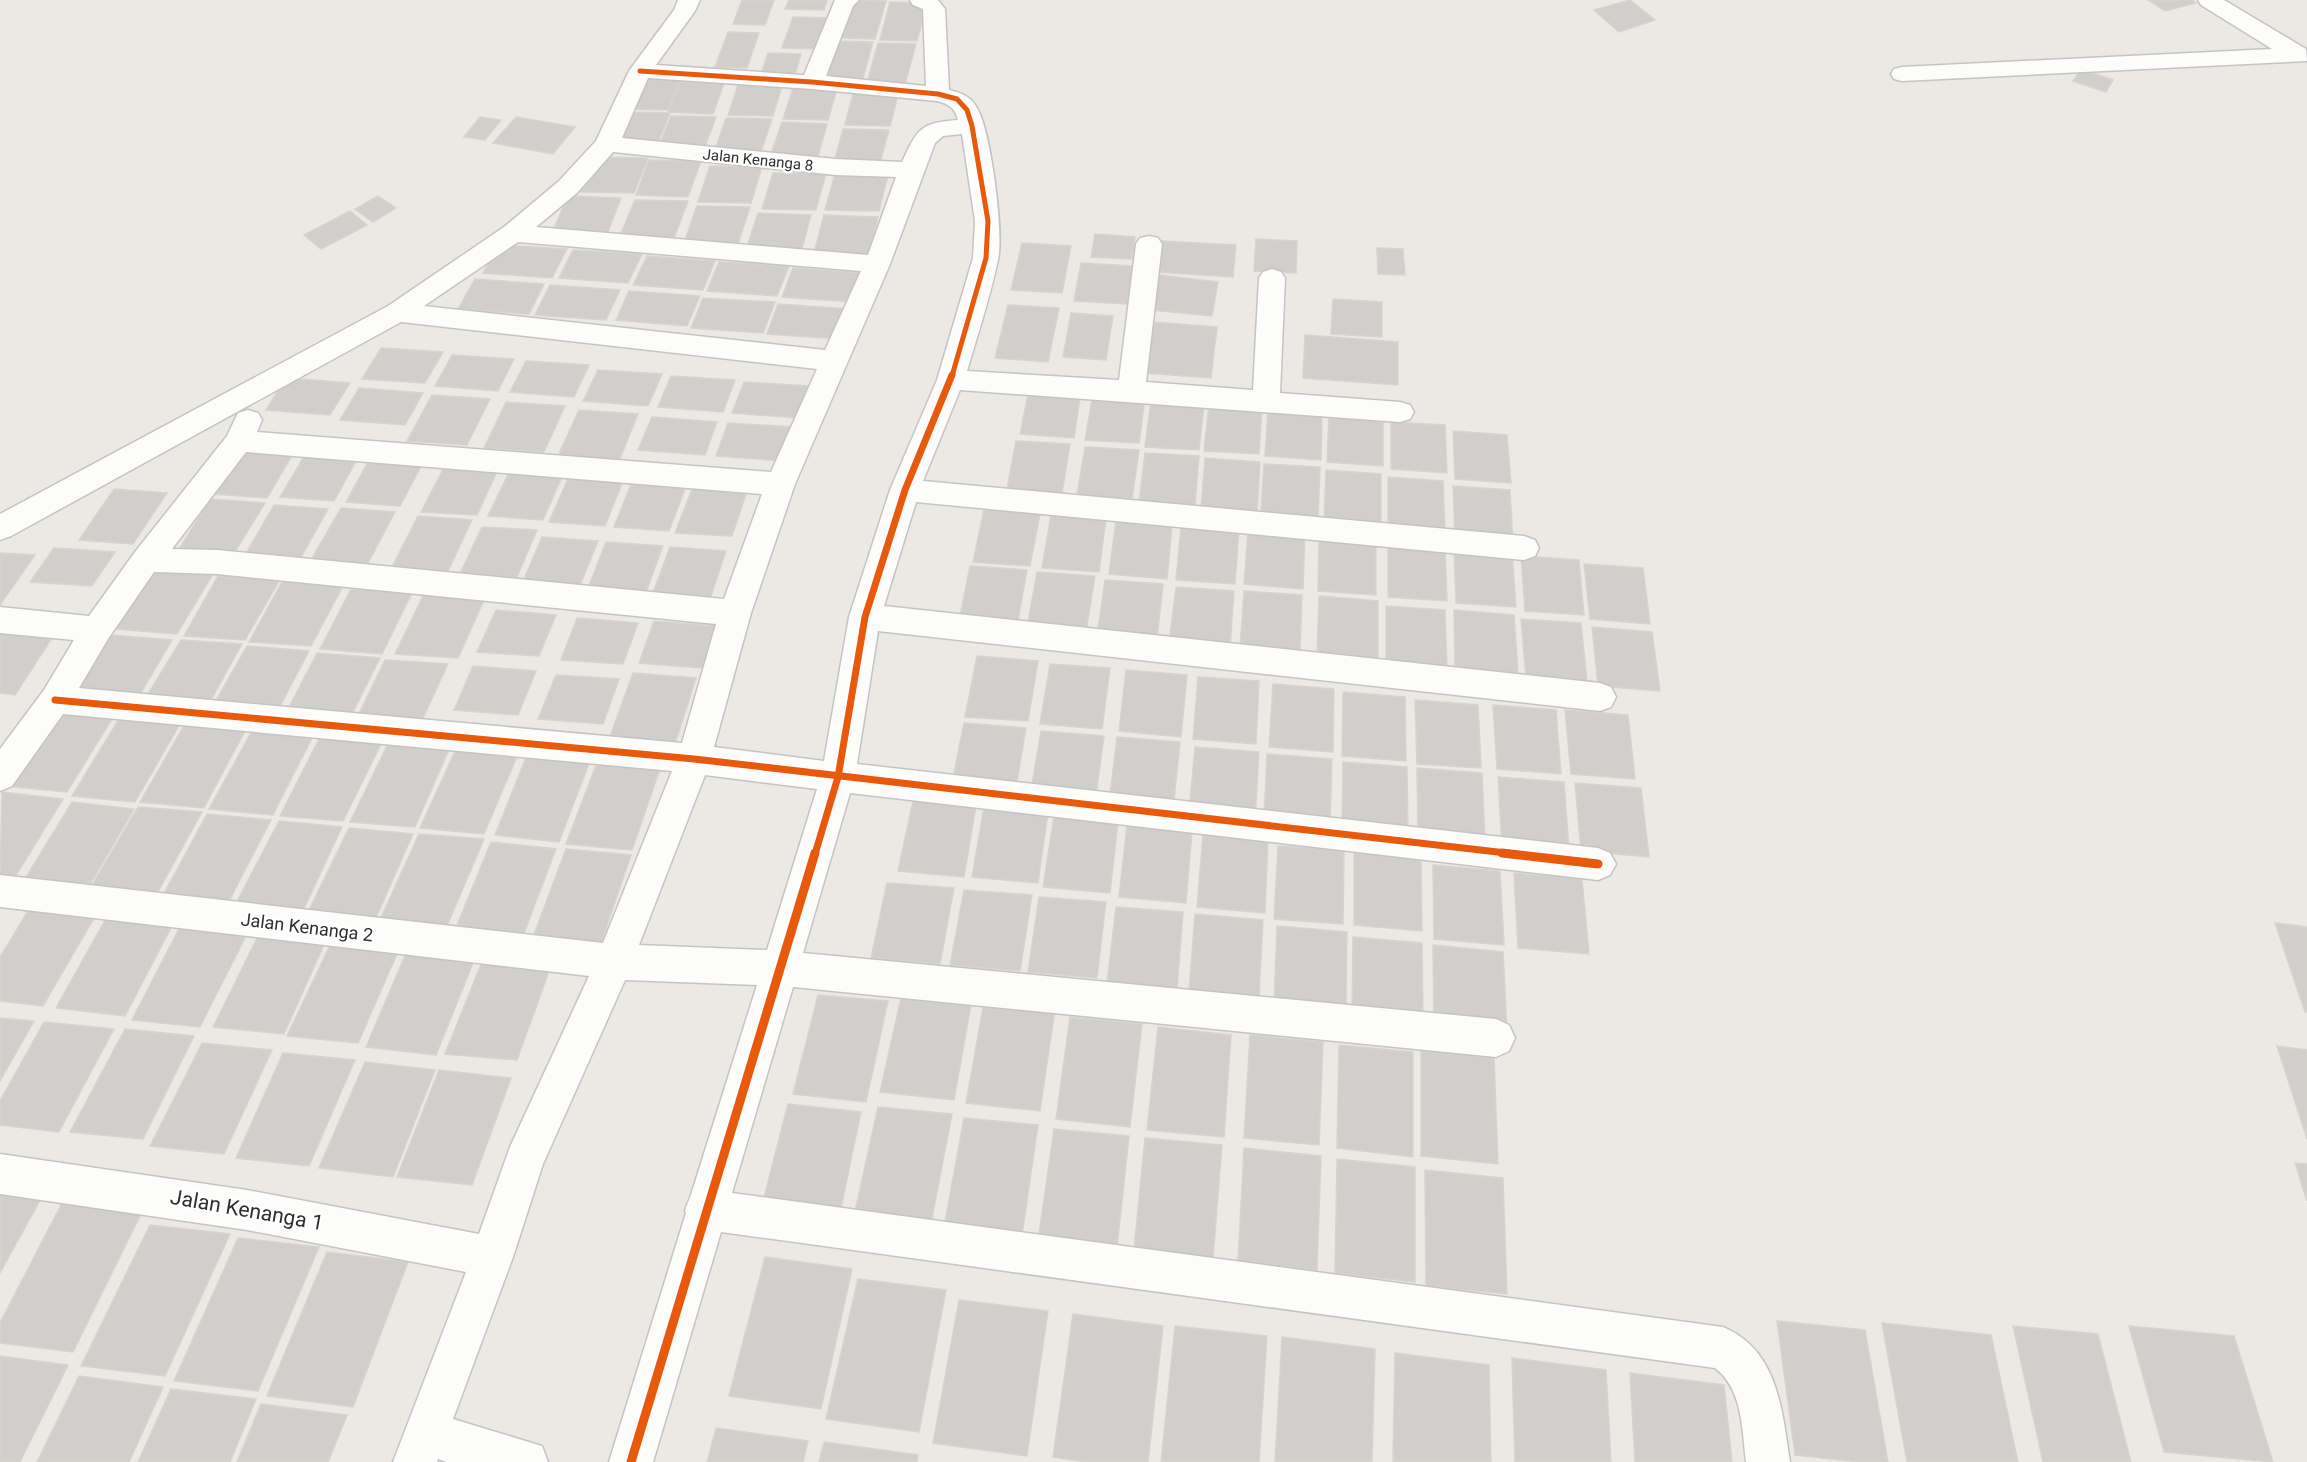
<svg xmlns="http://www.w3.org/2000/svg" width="2307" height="1462" font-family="Roboto,sans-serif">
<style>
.building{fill:#d1cecb;stroke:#d7d4d0;stroke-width:1.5}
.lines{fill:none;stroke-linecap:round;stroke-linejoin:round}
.minor-casing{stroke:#c5c4c5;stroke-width:3}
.minor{fill:#fcfcfb;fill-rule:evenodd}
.cycleway-far2-casing{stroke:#fff;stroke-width:8}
.cycleway-far1-casing{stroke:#fff;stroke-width:10}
.cycleway-casing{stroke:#fff;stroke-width:13}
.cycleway-far2{stroke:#e8590c;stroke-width:5}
.cycleway-far1{stroke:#e8590c;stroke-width:7}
.cycleway{stroke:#e8590c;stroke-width:9}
.labels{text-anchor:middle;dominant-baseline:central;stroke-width:4.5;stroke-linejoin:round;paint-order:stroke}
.far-street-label{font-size:15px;fill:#2e2e2e;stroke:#fff}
.street-label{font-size:18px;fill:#2e2e2e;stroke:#fff}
.near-street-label{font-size:21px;fill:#2e2e2e;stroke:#fff}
</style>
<rect width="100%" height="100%" fill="#ece8e4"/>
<g class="building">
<path d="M742 0H774L765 25 733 24Z"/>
<path d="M789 0H827L824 10 785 9Z"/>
<path d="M849 0 886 1 875 39 838 38Z"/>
<path d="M1630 0 1655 20 1619 32 1594 10Z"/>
<path d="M2148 0H2192L2196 3 2165 11Z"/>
<path d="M890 2 927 3 917 41 880 40Z"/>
<path d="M793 17 831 18 821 49 782 48Z"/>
<path d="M728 32 759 33 747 68 715 67Z"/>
<path d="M836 41 873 42 862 82H824Z"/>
<path d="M878 43 916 44 905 84 867 83Z"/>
<path d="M768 53 801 54 795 75 761 74Z"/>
<path d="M2081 69 2113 80 2106 92 2073 81Z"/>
<path d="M636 79 680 80 668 110 624 109Z"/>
<path d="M680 82 724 83 713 114 668 112Z"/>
<path d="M738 85 782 86 773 116 728 115Z"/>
<path d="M793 88 837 89 828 120 783 119Z"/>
<path d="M853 94 898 95 890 126 845 125Z"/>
<path d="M625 112 670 113 657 145 611 143Z"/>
<path d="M671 116 716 117 704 149 658 148Z"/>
<path d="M480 117 501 120 485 140 464 137Z"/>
<path d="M516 117 575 127 553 154 493 143Z"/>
<path d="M726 118 772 119 761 151 715 150Z"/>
<path d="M782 122 827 124 818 156 771 154Z"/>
<path d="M843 129 889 130 880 163 834 162Z"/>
<path d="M596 157 648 158 634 193 581 192Z"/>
<path d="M649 160 701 161 688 197 636 195Z"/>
<path d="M710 166 762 167 751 203 698 202Z"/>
<path d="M773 173 826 174 816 210 762 209Z"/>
<path d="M835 174 888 175 879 211 825 210Z"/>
<path d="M378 196 396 208 373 222 355 209Z"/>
<path d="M568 196 621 198 607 234 552 233Z"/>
<path d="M635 200 688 201 674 238 620 236Z"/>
<path d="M697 206 750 207 738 244 684 243Z"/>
<path d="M350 211 367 225 321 249 304 235Z"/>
<path d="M758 213 811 215 801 252 746 250Z"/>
<path d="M824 215 878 217 869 254 814 253Z"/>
<path d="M1095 234 1135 237 1132 259 1091 257Z"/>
<path d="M1256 239 1297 241 1296 273 1254 271Z"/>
<path d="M1161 241 1236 245 1233 277 1157 272Z"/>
<path d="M1022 243 1071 246 1062 293 1011 290Z"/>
<path d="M499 245 567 249 552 278 483 273Z"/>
<path d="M1377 248 1403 249 1405 275 1378 274Z"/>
<path d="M573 250 642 254 628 283 559 278Z"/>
<path d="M647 256 715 261 703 290 633 285Z"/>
<path d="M719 262 789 266 777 296 707 291Z"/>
<path d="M1081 263 1133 266 1127 304 1074 301Z"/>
<path d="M793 268 862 273 853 302 782 297Z"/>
<path d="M1159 275 1218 282 1212 316 1151 310Z"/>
<path d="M475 279 544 284 529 314 458 309Z"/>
<path d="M550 285 620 290 606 320 535 315Z"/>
<path d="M629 291 700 296 687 326 616 320Z"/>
<path d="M703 298 775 302 763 333 691 328Z"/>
<path d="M1333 299 1382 302V337L1331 334Z"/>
<path d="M778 304 849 309 840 339 767 334Z"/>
<path d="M1008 305 1059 308 1048 362 995 358Z"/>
<path d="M1071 313 1113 316 1106 360 1063 357Z"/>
<path d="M1153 322 1217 327 1211 378 1146 373Z"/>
<path d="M1305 335 1398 342V385L1303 378Z"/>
<path d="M381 348 443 352 425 383 362 379Z"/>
<path d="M452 355 514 359 498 391 435 386Z"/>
<path d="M526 361 589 365 574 397 510 392Z"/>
<path d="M598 370 662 374 648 406 583 401Z"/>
<path d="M671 376 735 380 723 412 658 407Z"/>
<path d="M286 378 350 383 330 415 266 410Z"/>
<path d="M744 382 808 386 798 418 732 413Z"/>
<path d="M359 388 423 393 405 425 340 420Z"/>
<path d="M1029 389 1081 392 1074 438 1020 434Z"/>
<path d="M1093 394 1145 398 1139 443 1085 440Z"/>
<path d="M432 395 490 399 467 445 407 441Z"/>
<path d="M1151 400 1204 404 1199 450 1145 447Z"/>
<path d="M506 402 565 406 544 452 484 448Z"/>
<path d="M1209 404 1262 408 1259 454 1204 451Z"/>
<path d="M579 410 638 414 619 461 558 456Z"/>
<path d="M1268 410 1322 413 1321 460 1265 456Z"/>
<path d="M1329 415 1383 419V466L1327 462Z"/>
<path d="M652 417 717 422 705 455 638 450Z"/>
<path d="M1391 422 1445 425 1447 473 1391 469Z"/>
<path d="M728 423 794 427 783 461 716 456Z"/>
<path d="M1453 431 1507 435 1511 483 1455 479Z"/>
<path d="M1016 441 1070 444 1062 493 1007 489Z"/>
<path d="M244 446 296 449 267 498 214 494Z"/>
<path d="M1085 447 1139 450 1132 499 1077 495Z"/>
<path d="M309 448 361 452 334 501 280 497Z"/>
<path d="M373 453 426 457 400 506 346 502Z"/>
<path d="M1145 453 1199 456 1195 506 1139 502Z"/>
<path d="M1205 458 1260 462 1257 512 1201 508Z"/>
<path d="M447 462 500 465 477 515 421 512Z"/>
<path d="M1264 464 1320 467 1318 517 1261 513Z"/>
<path d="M512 466 565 470 543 520 488 516Z"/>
<path d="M1326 470 1381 474V524L1324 520Z"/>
<path d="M571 472 625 476 605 526 549 522Z"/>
<path d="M634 477 688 481 669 531 614 527Z"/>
<path d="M1388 477 1443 481 1445 531 1388 527Z"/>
<path d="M695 482 749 485 732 536 675 533Z"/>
<path d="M1453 486 1510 490 1513 542 1455 537Z"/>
<path d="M114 489 167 493 133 544 79 540Z"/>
<path d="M210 499 265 503 233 555 178 551Z"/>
<path d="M274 505 328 509 299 561 244 557Z"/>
<path d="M341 508 395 512 367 565 311 560Z"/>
<path d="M984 510 1040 514 1030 566 973 562Z"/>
<path d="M1051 515 1106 519 1099 572 1042 568Z"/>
<path d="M418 516 472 520 447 573 391 569Z"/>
<path d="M1116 521 1172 526 1167 579 1109 574Z"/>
<path d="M482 527 537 530 514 584 457 580Z"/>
<path d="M1181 527 1239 531 1235 584 1176 580Z"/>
<path d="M1248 531 1305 535 1303 589 1244 584Z"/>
<path d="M542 537 598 541 576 595 519 591Z"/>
<path d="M1319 537 1376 541V595L1318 591Z"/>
<path d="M606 542 663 546 643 600 585 596Z"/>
<path d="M1388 543 1445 547 1447 601 1388 597Z"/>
<path d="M670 547 726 551 708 605 650 601Z"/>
<path d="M54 548 115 552 92 586 30 582Z"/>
<path d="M1454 548 1512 552 1516 607 1456 603Z"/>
<path d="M0 553 35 555 0 605Z"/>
<path d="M1521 556 1579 560 1584 615 1525 611Z"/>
<path d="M1584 564 1643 568 1650 624 1590 619Z"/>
<path d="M970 566 1027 570 1017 626 959 621Z"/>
<path d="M153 570 213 574 177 634 116 629Z"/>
<path d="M1037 572 1095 576 1086 632 1027 628Z"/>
<path d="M218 576 279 581 245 640 184 636Z"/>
<path d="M1105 580 1163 584 1157 640 1097 636Z"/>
<path d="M282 582 343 586 311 646 249 642Z"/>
<path d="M1176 587 1234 591 1230 648 1169 644Z"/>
<path d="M351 589 412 593 382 654 320 649Z"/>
<path d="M1244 591 1302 595 1300 652 1240 648Z"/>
<path d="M424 594 485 598 458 658 395 654Z"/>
<path d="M1319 596 1378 601V658L1317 654Z"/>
<path d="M1386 606 1445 610 1447 668 1386 664Z"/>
<path d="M496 610 556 615 539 656 477 652Z"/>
<path d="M1454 610 1514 615 1518 673 1455 668Z"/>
<path d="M577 618 638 623 623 664 561 660Z"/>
<path d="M1521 619 1581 623 1587 681 1526 677Z"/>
<path d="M654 621 716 626 702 668 639 663Z"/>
<path d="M1592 627 1652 632 1660 691 1598 686Z"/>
<path d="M0 628 56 632 15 695 0 693Z"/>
<path d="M111 635 172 640 135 703 71 698Z"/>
<path d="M181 640 242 644 207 707 143 702Z"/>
<path d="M247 646 309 651 276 714 211 709Z"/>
<path d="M317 653 380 658 348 722 284 717Z"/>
<path d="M977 656 1038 661 1028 721 965 717Z"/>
<path d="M385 660 448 664 418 729 354 724Z"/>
<path d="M1050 664 1110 668 1102 729 1040 724Z"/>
<path d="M473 666 536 671 518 715 454 710Z"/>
<path d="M1126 670 1187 675 1181 737 1119 731Z"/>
<path d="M633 673 696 678 675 744 609 739Z"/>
<path d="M556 675 619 679 603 724 538 719Z"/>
<path d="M1198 677 1259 681 1256 744 1193 739Z"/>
<path d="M1273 684 1334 689 1333 752 1269 747Z"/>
<path d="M1343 692 1405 697 1406 761 1342 756Z"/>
<path d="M1415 700 1478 705 1481 768 1417 764Z"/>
<path d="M1493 705 1556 710 1561 774 1497 769Z"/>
<path d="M54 709 115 714 67 792 5 786Z"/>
<path d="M1565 710 1628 715 1635 779 1571 774Z"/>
<path d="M119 719 180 724 135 802 72 796Z"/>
<path d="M964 723 1026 728 1015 793 951 788Z"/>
<path d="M185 724 246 729 204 808 140 802Z"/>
<path d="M252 731 313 736 273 815 209 809Z"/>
<path d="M1041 731 1104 736 1095 802 1030 796Z"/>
<path d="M320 737 382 742 343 821 280 816Z"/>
<path d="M1117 737 1180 742 1173 809 1109 803Z"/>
<path d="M389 742 450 747 415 827 350 822Z"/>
<path d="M1195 747 1259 752 1255 819 1189 813Z"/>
<path d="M456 749 518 754 484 834 420 828Z"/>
<path d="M1267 754 1332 759 1330 827 1264 821Z"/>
<path d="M527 755 590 761 559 842 495 835Z"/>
<path d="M1343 762 1407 767 1408 834 1342 829Z"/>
<path d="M597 763 660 769 632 850 566 844Z"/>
<path d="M1417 768 1482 773 1485 842 1418 836Z"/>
<path d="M1498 777 1564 782 1569 850 1502 846Z"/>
<path d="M1575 783 1641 788 1649 857 1581 851Z"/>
<path d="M2 792 63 799 12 882 0 880Z"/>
<path d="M913 801 976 806 964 877 898 871Z"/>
<path d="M72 802 134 809 85 893 20 887Z"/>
<path d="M138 807 202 812 155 897 88 892Z"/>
<path d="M984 807 1048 812 1038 883 972 877Z"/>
<path d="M207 814 271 820 227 905 161 899Z"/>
<path d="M1054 816 1118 822 1110 893 1043 887Z"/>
<path d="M279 821 342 827 302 913 234 907Z"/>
<path d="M1127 826 1192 831 1186 903 1119 897Z"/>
<path d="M349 828 413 834 375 920 307 914Z"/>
<path d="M419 834 484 839 447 926 380 920Z"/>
<path d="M1203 834 1268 840 1265 913 1197 907Z"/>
<path d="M491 842 556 849 523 936 455 930Z"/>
<path d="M1278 846 1344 850 1343 924 1274 919Z"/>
<path d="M566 849 631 855 601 943 533 937Z"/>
<path d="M1354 852 1421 858 1422 931 1354 925Z"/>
<path d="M1433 865 1500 871 1504 945 1434 939Z"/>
<path d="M1514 873 1582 879 1589 954 1518 948Z"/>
<path d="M887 883 954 888 940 964 871 958Z"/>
<path d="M964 890 1032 895 1020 971 950 965Z"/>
<path d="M1039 897 1106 902 1097 978 1028 972Z"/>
<path d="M31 906 97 913 43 1006 0 1001V957Z"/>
<path d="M1116 907 1183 912 1177 989 1107 983Z"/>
<path d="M1195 914 1263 920 1259 997 1189 992Z"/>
<path d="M108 915 174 922 125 1016 56 1008Z"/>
<path d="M2275 923 2307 927V1012H2305Z"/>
<path d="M181 925 248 932 200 1027 132 1020Z"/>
<path d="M1277 926 1347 932 1346 1010 1274 1005Z"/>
<path d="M260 932 327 938 284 1034 213 1027Z"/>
<path d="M1353 937 1422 943 1423 1021 1352 1016Z"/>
<path d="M332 941 400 947 358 1043 287 1036Z"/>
<path d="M1433 945 1503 952 1507 1031 1434 1025Z"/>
<path d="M407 951 475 958 436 1055 366 1047Z"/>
<path d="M484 957 552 963 517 1060 445 1054Z"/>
<path d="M902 993 972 999 954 1100 880 1092Z"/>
<path d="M818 995 888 1001 866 1102 793 1094Z"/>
<path d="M984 1002 1055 1009 1040 1111 966 1103Z"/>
<path d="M1070 1017 1142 1024 1130 1127 1056 1119Z"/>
<path d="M0 1018 34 1021 0 1081Z"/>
<path d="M44 1022 114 1029 59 1132 0 1125V1101Z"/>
<path d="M1158 1027 1231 1035 1224 1137 1147 1130Z"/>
<path d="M125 1029 194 1036 143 1139 70 1132Z"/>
<path d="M1250 1035 1323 1042 1319 1145 1244 1138Z"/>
<path d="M202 1043 272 1050 224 1154 150 1146Z"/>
<path d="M1339 1045 1413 1052V1157L1337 1148Z"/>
<path d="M2277 1046 2307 1050V1139Z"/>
<path d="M1421 1051 1494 1058 1498 1164 1421 1156Z"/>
<path d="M283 1053 355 1060 309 1166 236 1158Z"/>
<path d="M365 1062 435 1070 393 1177 319 1168Z"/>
<path d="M439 1070 511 1078 472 1185 397 1177Z"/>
<path d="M788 1104 861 1112 838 1222 760 1213Z"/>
<path d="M878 1107 952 1114 931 1224 854 1216Z"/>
<path d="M964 1118 1038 1125 1022 1236 944 1227Z"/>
<path d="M1054 1129 1129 1136 1117 1248 1038 1241Z"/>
<path d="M1145 1138 1222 1145 1213 1258 1134 1249Z"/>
<path d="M1244 1148 1321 1156 1317 1270 1238 1261Z"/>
<path d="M1337 1159 1415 1167V1282L1335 1273Z"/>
<path d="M2295 1163 2307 1164V1201Z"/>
<path d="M1425 1170 1503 1178 1507 1294 1426 1286Z"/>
<path d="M0 1187 44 1193 0 1273Z"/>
<path d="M62 1203 142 1212 73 1352 0 1343V1323Z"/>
<path d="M150 1225 230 1234 165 1376 81 1366Z"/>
<path d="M238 1238 319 1247 258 1391 174 1381Z"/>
<path d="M327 1252 408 1262 353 1407 267 1396Z"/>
<path d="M765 1257 852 1269 821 1409 729 1396Z"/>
<path d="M858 1279 946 1290 919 1432 826 1419Z"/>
<path d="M959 1300 1048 1311 1027 1456 933 1443Z"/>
<path d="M1073 1314 1163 1326 1148 1462H1086L1053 1457Z"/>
<path d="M1777 1321 1865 1330 1888 1462H1859L1795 1455Z"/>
<path d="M1882 1323 1991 1335 2018 1462H1907Z"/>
<path d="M1175 1326 1267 1336 1259 1462H1161Z"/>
<path d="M2013 1326 2098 1334 2131 1462H2043Z"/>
<path d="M2129 1326 2234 1336 2273 1462 2164 1452Z"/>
<path d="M1282 1337 1375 1349 1372 1462H1275Z"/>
<path d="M1395 1353 1489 1365 1491 1462H1393Z"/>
<path d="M0 1356 68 1365 20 1462H0Z"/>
<path d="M1512 1358 1606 1370 1611 1462H1515Z"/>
<path d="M1630 1373 1724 1385 1732 1462H1635Z"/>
<path d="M79 1376 163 1387 129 1462H37Z"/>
<path d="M171 1389 256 1399 230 1462H138Z"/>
<path d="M261 1404 347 1415 328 1462H237Z"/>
<path d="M716 1428 808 1441 803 1462H707Z"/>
<path d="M824 1442 918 1455 917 1462H819Z"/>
</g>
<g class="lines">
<defs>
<g id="minor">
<path d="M678 0H700L695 11 656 65 804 75 835 0H859L853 6 826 76 926 86 923 9 913 5 910 0H938L945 9 949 90C962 93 972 97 978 110 991 134 1004 233 998 260 990 297 978 334 967 371L1119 380 1136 244 1140 238 1149 236 1158 238 1162 244 1146 382 1253 390 1259 278 1263 272 1272 269 1281 272 1285 278 1280 393 1400 402 1410 405 1414 412 1410 419 1400 422 960 390 923 481 1524 536 1535 540 1539 548 1535 556 1524 560 916 502 884 606 1600 683 1611 687 1616 697 1611 707 1600 711 878 631 857 764 1598 848 1610 853 1616 864 1610 875 1598 880 850 793 803 953 1496 1019 1509 1025 1515 1038 1509 1051 1496 1057 793 987 732 1193 1723 1327C1778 1350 1782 1410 1790 1462H1746C1742 1430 1743 1389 1715 1368L721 1232 653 1462H609L686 1213 685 1210 691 1195 757 985 625 980 543 1164 513 1257 453 1419 542 1446 548 1462H447L438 1459 437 1462H393L466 1272 247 1230 0 1194V1154L247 1190 479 1234 510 1147 589 976 0 907V875L603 943 672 771 63 714 12 786 0 791V749L44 690 74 640 0 633V607L89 616 135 552 227 436 238 413 248 410 258 413 262 420 257 432 771 472 817 369 401 322 11 536 0 540V514L388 306 504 227 559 181 596 141 629 71 674 10ZM648 78 812 89 937 101C949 104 955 108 958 120 920 123 918 128 902 162L836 159 622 138ZM962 134 975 221 973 258 937 380 890 490 849 617 824 761 714 747 751 613 795 484 890 264 935 143 943 136ZM613 152 836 175 896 177 868 255 536 227 577 193ZM518 242 861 271 825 350 424 306ZM246 452 762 494 724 599 217 550 172 549ZM154 572 217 574 716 624 682 743 79 688 108 639ZM705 775 817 789 767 950 639 945Z"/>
<path d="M2198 0H2224L2306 49 2307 61 1902 81 1894 79 1891 74 1894 69 1902 67 2272 49 2201 5Z"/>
</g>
</defs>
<use href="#minor" class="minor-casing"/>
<use href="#minor" class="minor"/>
<defs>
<path id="cycleway-far2" d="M640 71 812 82 938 94 957 99 967 110 972 126 988 221 986 258 952 376"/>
<g id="cycleway-far1">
<path d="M55 700 694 759 1515 854"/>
<path d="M815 854 838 777 865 617 905 490 952 375"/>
</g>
<g id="cycleway">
<path d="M1502 853 1598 864"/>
<path d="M631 1462 815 853"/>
</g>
</defs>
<use href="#cycleway-far2" class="cycleway-far2-casing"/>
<use href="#cycleway-far1" class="cycleway-far1-casing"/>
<use href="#cycleway" class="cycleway-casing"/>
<use href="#cycleway-far2" class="cycleway-far2"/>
<use href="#cycleway-far1" class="cycleway-far1"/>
<use href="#cycleway" class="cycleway"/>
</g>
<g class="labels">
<g class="far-street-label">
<text transform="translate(758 160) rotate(6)">Jalan Kenanga 8</text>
</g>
<g class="street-label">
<text transform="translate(307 927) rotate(7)">Jalan Kenanga 2</text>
</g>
<g class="near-street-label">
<text transform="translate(247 1210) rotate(10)">Jalan Kenanga 1</text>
</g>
</g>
</svg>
